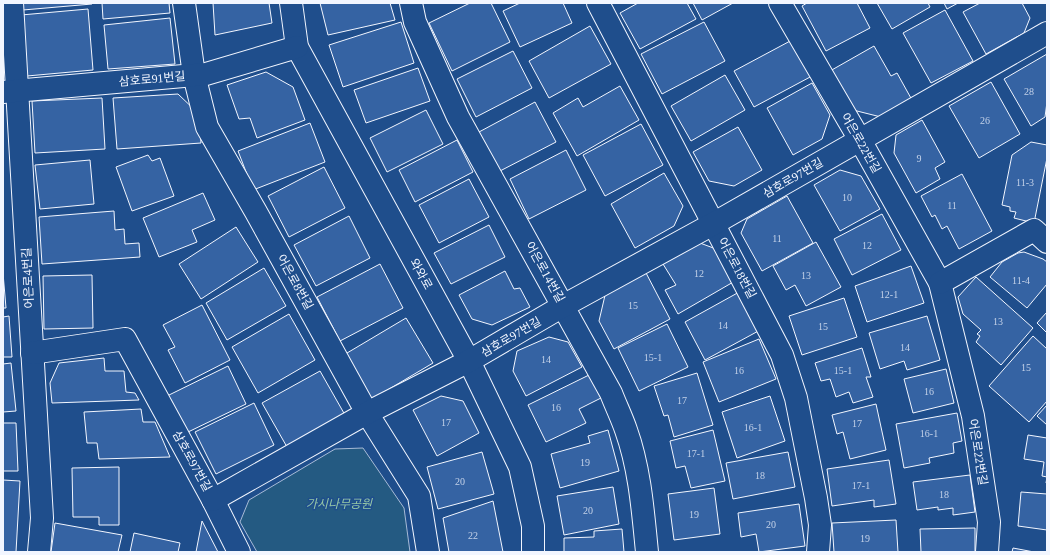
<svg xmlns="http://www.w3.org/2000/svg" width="1050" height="555" font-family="'Times New Roman','Noto Sans KR',serif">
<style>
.green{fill:#245a82;stroke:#a8bbd7}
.building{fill:#3563a3;stroke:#f2f6ff}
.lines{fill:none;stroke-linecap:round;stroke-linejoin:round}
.minor-casing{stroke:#f2f6ff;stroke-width:24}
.minor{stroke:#1f4e8c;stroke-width:22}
.labels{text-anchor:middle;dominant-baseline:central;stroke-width:3;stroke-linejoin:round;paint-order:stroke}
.number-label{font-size:10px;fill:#c3d1e8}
.street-label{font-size:12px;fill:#f2f6ff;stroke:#1f4e8c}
.park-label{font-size:12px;font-style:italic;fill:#97c8a6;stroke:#1f4e8c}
</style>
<rect width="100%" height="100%" fill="#1f4e8c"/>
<path class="green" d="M363 448 404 508 410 552H257L240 522 249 500 335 449Z"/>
<g class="building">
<path d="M23 3H92V4L23 10Z"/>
<path d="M102 3H169L170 13 103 19Z"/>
<path d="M213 3H269L272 23 215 35Z"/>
<path d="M320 3H390L395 20 328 35Z"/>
<path d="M470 3H491L510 42 452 71 429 23Z"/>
<path d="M520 3H563L572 23 520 47 503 11Z"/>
<path d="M638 3H687L696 19 640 49 620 13Z"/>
<path d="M693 3H733L702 20Z"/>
<path d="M807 3H857L870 28 826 51 802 6Z"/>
<path d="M877 3H928L930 7 892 29Z"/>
<path d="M944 3H958L947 9Z"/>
<path d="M980 3H1022L1030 18 1024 33 986 54 963 12Z"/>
<path d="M88 9 93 70 27 76 21 15Z"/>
<path d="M945 10 973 61 931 83 903 33Z"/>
<path d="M170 18 175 64 108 69 104 25Z"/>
<path d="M401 22 414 63 343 87 329 45Z"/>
<path d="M704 22 725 61 662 94 641 54Z"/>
<path d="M590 26 611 64 549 98 529 61Z"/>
<path d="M792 40 812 76 754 107 734 71Z"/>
<path d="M874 46 891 76 897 73 912 100 881 117 853 110 830 71Z"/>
<path d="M513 51 532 88 476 117 457 79Z"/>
<path d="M1047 54V102L1045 117 1031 126 1004 79Z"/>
<path d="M418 68 430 101 366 123 354 90Z"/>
<path d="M266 72 293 87 305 120 257 138 250 118 239 119 227 85Z"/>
<path d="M725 75 745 110 691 141 671 106Z"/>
<path d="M991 82 1020 134 979 158 949 106Z"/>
<path d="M812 83 830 115 822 139 793 155 767 108Z"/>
<path d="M620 86 639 120 577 156 553 113 578 98 583 107Z"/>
<path d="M178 94 199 114 201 143 117 149 113 98Z"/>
<path d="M102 98 105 149 35 153 32 101Z"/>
<path d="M535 102 556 142 500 171 479 132Z"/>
<path d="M426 110 443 144 387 172 370 138Z"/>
<path d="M922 120 945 162 935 168 940 179 916 193 894 153 896 135Z"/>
<path d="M310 123 325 162 253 190 238 151Z"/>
<path d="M641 124 663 165 605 196 583 155Z"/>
<path d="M738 127 762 170 734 186 709 181 693 152Z"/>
<path d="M457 140 473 172 415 202 399 170Z"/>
<path d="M1031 142 1047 145V158L1034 223 1014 218 1016 212 1010 211V207L1002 205 1012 155Z"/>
<path d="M566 150 586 190 529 219 510 179Z"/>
<path d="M148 155 152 161 160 158 174 196 132 211 116 167Z"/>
<path d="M90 160 94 204 40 209 35 165Z"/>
<path d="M324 167 345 208 289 237 268 196Z"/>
<path d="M840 170 861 176 880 209 840 231 814 185Z"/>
<path d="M664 173 683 206 674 226 635 248 611 204Z"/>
<path d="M962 174 992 231 959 249 947 226 942 229 935 215 932 217 921 196Z"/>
<path d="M469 179 489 217 439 243 419 205Z"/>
<path d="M203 193 215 220 192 230 197 242 159 257 143 218Z"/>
<path d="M787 196 813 243 762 271 741 233 747 219Z"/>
<path d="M114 211 115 230 124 229 125 244 139 243 140 257 42 264 39 217Z"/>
<path d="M882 214 901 250 852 275 834 239Z"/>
<path d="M349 216 370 258 316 286 294 245Z"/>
<path d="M489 225 505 257 451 284 434 253Z"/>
<path d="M236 227 258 262 201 299 179 264Z"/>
<path d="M816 242 841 287 806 306 795 285 786 290 773 266Z"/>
<path d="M700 243 716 249 735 281 678 314 665 290 676 285 663 264Z"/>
<path d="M1024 252 1043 259 1047 262V284L1027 308 990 277 1002 262 1018 253Z"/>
<path d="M380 264 403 308 340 341 317 297Z"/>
<path d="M911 266 924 303 867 322 855 286Z"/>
<path d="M264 268 286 306 227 340 206 303Z"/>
<path d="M505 271 514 289 520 288 530 307 492 325 472 319 459 295Z"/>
<path d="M645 271 670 319 614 349 599 321 606 291Z"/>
<path d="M3 273 6 308H3Z"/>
<path d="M92 275 93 328 44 329 43 276Z"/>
<path d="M976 277 1033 328 1001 365 976 342 980 336 977 334 981 330 963 314 958 297Z"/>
<path d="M741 291 762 329 705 360 685 322Z"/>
<path d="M844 298 857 337 802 355 789 316Z"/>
<path d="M202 305 230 360 185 383 168 350 175 347 163 325Z"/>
<path d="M1047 312V333L1037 323Z"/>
<path d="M289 314 315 360 258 393 232 347Z"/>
<path d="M9 316 12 357H3V317Z"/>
<path d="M927 316 940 360 907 370 904 361 880 369 869 333Z"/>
<path d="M406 318 433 363 369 401 342 356Z"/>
<path d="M667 324 688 367 639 391 618 348Z"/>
<path d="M1033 336 1047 349V401L1029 422 989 386Z"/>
<path d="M549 337 568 342 582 367 526 396 513 371 517 351Z"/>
<path d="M759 339 776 379 719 402 703 362Z"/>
<path d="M862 348 871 377H866L873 397 853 403 849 392 836 397 830 379 821 381 815 363Z"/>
<path d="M104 358 105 371H124L126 392 135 393 139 400 52 403 50 383 59 363Z"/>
<path d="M11 363 16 411 3 412V364Z"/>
<path d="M228 366 246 404 186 433 167 396Z"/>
<path d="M946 369 954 403 913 413 904 379Z"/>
<path d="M320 371 345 415 287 447 262 403Z"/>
<path d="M697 373 713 425 674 437 668 415 664 416 654 386Z"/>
<path d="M589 375 601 398 579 409 586 423 546 442 528 405Z"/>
<path d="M441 396 463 401 479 433 437 456 413 410Z"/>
<path d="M770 396 785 441 737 458 722 412Z"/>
<path d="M254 403 274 445 216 474 195 432Z"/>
<path d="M876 404 886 450 850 459 843 432 837 434 832 415Z"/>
<path d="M1047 405V425L1037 416Z"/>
<path d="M141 409 143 422H155L170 457 99 459 97 443H87L84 412Z"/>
<path d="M957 413 962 441 953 443 954 453 929 458 930 463 904 468 896 424Z"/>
<path d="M3 423H16L18 471H3Z"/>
<path d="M608 430 619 471 560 488 551 454 590 443 588 436Z"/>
<path d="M713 430 725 481 691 488 685 466 676 468 670 441Z"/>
<path d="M1028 435 1047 438V484L1046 483 1047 477 1042 476 1044 462 1024 459Z"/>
<path d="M482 452 494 494 438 509 427 467Z"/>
<path d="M788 452 795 487 733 499 726 463Z"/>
<path d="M889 460 896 504 874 507V500L832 506 827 469Z"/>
<path d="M119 467V525H99V517H73L72 468Z"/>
<path d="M970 475 975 512 953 515V508L938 510V507L917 510 913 482Z"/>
<path d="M3 480 20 481 16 552H3Z"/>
<path d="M613 487 619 524 564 535 557 496Z"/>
<path d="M714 488 720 534 674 540 668 494Z"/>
<path d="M1021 492 1047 494V530L1018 526Z"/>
<path d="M493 501 503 552H449L443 518Z"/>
<path d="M799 504 805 546 759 552 756 534 741 537 738 513Z"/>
<path d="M896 520 898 552H834L832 523Z"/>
<path d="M202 521 218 552H196Z"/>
<path d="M55 523 122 535 118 552H51Z"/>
<path d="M975 528V552H921L920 529Z"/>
<path d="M622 529 624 552H564V538L594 537V531Z"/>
<path d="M134 533 180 543 178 552H130Z"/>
<path d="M1013 548 1034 552H1012Z"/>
</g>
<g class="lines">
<defs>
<g id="minor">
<path d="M12 3 42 518 39 552"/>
<path d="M184 3 194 75 207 127 256 212 367 413 419 496 428 552"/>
<path d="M291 3 297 47 469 361 520 467 533 526V552"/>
<path d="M411 3 415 22 458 117 611 393C616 406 622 418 626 430 640 469 643 512 647 552"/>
<path d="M598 3 782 355 796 398 816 498 820 525 818 552"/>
<path d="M780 3 860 140 940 283 973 416 989 522 987 552"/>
<path d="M3 92 206 74 297 47"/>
<path d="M940 283 1034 230 1047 242"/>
<path d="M32 353 125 339 213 500 239 552"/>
<path d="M213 500 367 413 469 361 563 306 713 224 1047 33"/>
</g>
</defs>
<use href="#minor" class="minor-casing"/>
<use href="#minor" class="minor"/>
</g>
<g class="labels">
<g class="number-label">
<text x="1029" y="91">28</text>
<text x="985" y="120">26</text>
<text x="919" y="158">9</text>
<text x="1025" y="182">11-3</text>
<text x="847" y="197">10</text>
<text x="952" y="205">11</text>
<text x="777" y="238">11</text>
<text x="867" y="245">12</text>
<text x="699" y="273">12</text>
<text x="806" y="275">13</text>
<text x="1021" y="280">11-4</text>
<text x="889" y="294">12-1</text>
<text x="633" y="305">15</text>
<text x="998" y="321">13</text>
<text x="723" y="325">14</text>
<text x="823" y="326">15</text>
<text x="905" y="347">14</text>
<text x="653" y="357">15-1</text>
<text x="546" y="359">14</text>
<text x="1026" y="367">15</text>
<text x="739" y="370">16</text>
<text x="843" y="370">15-1</text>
<text x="929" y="391">16</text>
<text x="682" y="400">17</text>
<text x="556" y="407">16</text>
<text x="446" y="422">17</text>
<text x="857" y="423">17</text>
<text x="753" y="427">16-1</text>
<text x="929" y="433">16-1</text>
<text x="696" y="453">17-1</text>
<text x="585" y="462">19</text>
<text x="760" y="475">18</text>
<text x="460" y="481">20</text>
<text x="861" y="485">17-1</text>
<text x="944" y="494">18</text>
<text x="588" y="510">20</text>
<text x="694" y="514">19</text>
<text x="771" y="524">20</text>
<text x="473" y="535">22</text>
<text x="865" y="538">19</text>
</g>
<g class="street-label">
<text transform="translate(152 79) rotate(-5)">삼호로91번길</text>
<text transform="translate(861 143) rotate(60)">어은로22번길</text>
<text transform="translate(793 178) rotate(-30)">삼호로97번길</text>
<text transform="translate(737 268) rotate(62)">어은로18번길</text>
<text transform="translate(545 272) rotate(61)">어은로14번길</text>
<text transform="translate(421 274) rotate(61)">와와로</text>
<text transform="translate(28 278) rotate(-93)">어은로4번길</text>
<text transform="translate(295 282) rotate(61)">어은로8번길</text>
<text transform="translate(511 337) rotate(-30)">삼호로97번길</text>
<text transform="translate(978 452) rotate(81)">어은로22번길</text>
<text transform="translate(192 461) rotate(61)">삼호로97번길</text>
</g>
<g class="park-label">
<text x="339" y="504">가시나무공원</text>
</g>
</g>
<rect width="1050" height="555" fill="none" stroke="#f2f6ff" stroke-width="8"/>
</svg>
